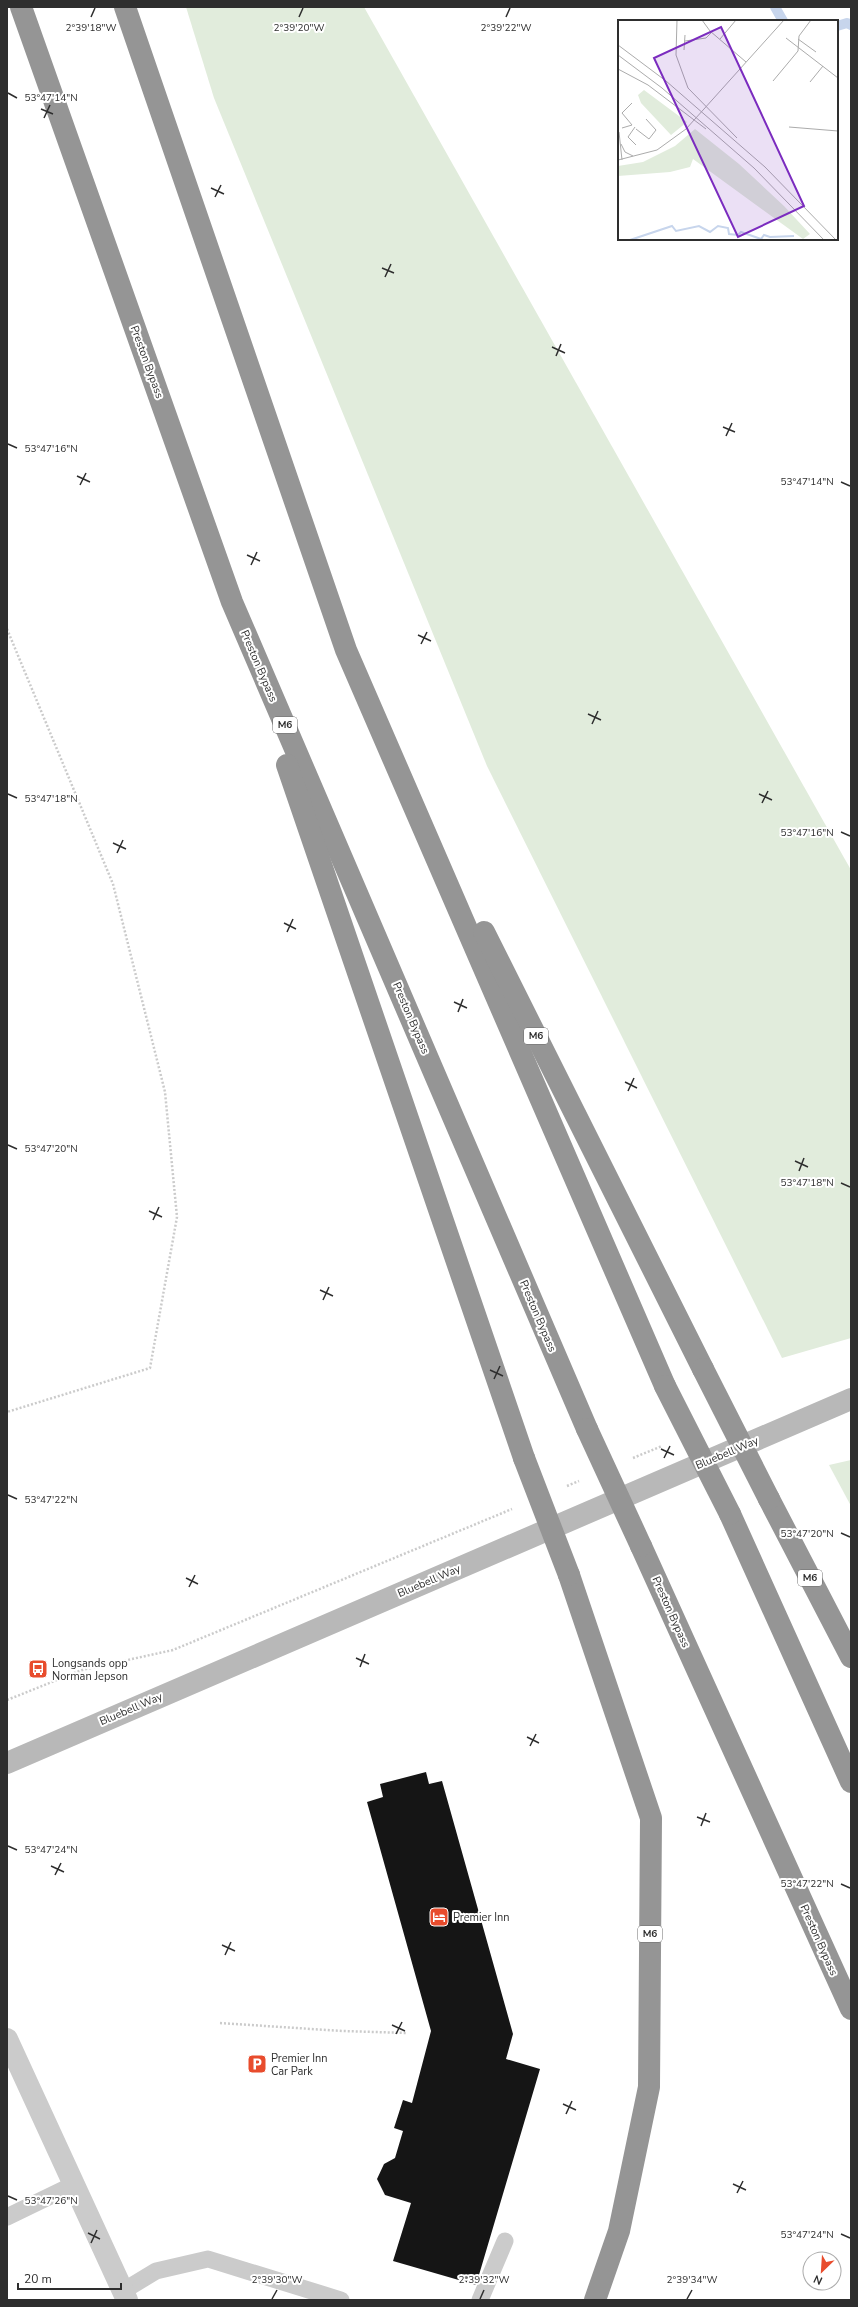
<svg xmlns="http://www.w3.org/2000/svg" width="858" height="2307" font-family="'Nunito Sans',sans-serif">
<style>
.green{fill:#e1ecdc}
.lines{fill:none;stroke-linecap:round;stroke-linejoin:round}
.stream{stroke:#c7d5ec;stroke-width:10}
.building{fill:#151515}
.path{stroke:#cbcbcb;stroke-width:2.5;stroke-dasharray:2 2;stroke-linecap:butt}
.service{stroke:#cbcbcb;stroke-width:17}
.minor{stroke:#cbcbcb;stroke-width:22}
.secondary{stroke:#b8b8b8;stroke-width:22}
.motorway{stroke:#959595;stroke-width:22}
.motorway-bridge{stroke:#959595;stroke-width:22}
.ticks{fill:none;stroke:#2e2e2e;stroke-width:1.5}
.labels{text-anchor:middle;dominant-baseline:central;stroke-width:4;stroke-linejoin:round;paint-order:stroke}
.shield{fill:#fff;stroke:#6d6d6d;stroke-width:1}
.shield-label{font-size:10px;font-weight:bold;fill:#2e2e2e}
.street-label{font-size:11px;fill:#2e2e2e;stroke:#fff}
.poi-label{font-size:11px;fill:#2e2e2e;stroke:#fff;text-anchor:start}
.inset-river{fill:none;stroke:#c7d5ec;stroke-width:2}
.inset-road{fill:none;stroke:#ababab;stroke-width:1}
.view{fill:#7b2cbf;fill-opacity:0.15;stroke:#7b2cbf;stroke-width:2}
.inset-edge{fill:none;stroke:#2e2e2e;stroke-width:2}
.ticks-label{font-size:10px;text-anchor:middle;fill:#2e2e2e;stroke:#fff;stroke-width:4;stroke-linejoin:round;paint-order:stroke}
</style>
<rect width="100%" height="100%" fill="#fff"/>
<g class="green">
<path d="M186 7H364L851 870V1338L782 1358 487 766 214 98Z"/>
<path d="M851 1460V1506L829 1465Z"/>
</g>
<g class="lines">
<g class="stream">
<path d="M775 7 783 21"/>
<path d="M837 26 847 23 851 25"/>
</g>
</g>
<path class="building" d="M426 1772 429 1784 442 1781 513 2034 506 2059 540 2069 476 2285 393 2261 411 2203 385 2195 377 2179 384 2164 395 2158 403 2131 394 2128 403 2100 412 2103 431 2031 367 1802 383 1797 380 1784Z"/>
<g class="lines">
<g class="path">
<path d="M7 629 113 884 165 1092 177 1217 150 1368 7 1412"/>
<path d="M633 1458 662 1446"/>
<path d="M567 1486 579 1481"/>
<path d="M7 1700 82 1670 173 1650 512 1509"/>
<path d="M220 2023 342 2031 406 2033"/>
</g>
<g class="service">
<path d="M7 2217 75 2184"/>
<path d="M123 2291 156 2271 208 2259 341 2300"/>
<path d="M480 2300 505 2241"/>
</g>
<path class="minor" d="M7 2039 127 2300"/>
<path class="secondary" d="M7 1763 851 1399"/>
<g class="motorway">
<path d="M21 7 232 602 587 1429"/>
<path d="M125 7 346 650 665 1386"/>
<path d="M287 765 524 1458"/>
<path d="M484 932 703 1369"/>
<path d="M769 1499 851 1657"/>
<path d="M730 1514 851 1782"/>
<path d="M641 1546 851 2009"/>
<path d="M569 1575 651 1818 649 2087 619 2231 595 2300"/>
</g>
<g class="motorway-bridge">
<path d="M703 1369 769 1499"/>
<path d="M665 1386 730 1514"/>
<path d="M587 1429 641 1546"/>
<path d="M524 1458 569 1575"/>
</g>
</g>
<path class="ticks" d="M91 17 95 8M299 17 303 8M506 17 510 8M8 93 17 98M41 109 53 114M44 118 50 105M211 188 224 194M215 197 221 185M382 268 394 273M385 277 391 264M552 347 565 353M556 356 561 344M723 427 735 432M726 436 732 423M8 444 17 448M77 476 90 482M841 482 850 486M80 485 86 473M247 555 260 561M251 565 257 552M418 635 431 641M421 644 427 632M588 714 601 720M592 724 598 711M8 794 17 798M759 794 772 800M762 803 768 791M841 832 850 836M113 843 126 849M117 853 123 840M284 923 296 929M287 932 293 919M454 1002 467 1008M458 1012 463 999M625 1082 637 1088M628 1091 634 1078M8 1145 17 1149M795 1161 808 1167M799 1171 804 1158M841 1183 850 1187M149 1211 162 1217M153 1220 159 1207M320 1290 333 1296M323 1300 329 1287M490 1370 503 1376M494 1379 500 1366M661 1449 674 1455M664 1458 670 1446M8 1495 17 1499M841 1533 850 1537M186 1578 198 1584M189 1587 195 1575M356 1658 369 1664M360 1667 365 1654M527 1737 539 1743M530 1746 536 1734M697 1817 710 1822M701 1826 706 1813M8 1846 17 1850M51 1866 64 1872M55 1875 61 1863M841 1884 850 1888M222 1945 235 1951M225 1955 231 1942M392 2025 405 2031M396 2034 402 2022M563 2104 576 2110M566 2114 572 2101M733 2184 746 2190M737 2193 743 2181M8 2196 17 2200M88 2233 100 2239M841 2234 850 2238M91 2243 97 2230M272 2299 277 2290M480 2299 484 2290M687 2299 692 2290"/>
<defs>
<symbol id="bus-square" viewBox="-11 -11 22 22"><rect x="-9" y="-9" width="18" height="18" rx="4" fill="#e84c2d" stroke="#fff"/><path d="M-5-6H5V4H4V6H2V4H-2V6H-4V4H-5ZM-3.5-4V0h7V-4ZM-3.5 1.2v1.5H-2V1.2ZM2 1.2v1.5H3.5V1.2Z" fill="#fff"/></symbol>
<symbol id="hotel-square" viewBox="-11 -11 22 22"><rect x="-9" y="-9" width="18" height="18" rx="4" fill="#e84c2d" stroke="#fff"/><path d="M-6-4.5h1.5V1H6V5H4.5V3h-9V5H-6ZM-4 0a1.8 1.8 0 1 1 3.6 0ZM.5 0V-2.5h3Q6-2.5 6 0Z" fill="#fff"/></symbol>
<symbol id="parking-square" viewBox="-11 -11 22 22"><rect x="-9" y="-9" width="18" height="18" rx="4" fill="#e84c2d" stroke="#fff"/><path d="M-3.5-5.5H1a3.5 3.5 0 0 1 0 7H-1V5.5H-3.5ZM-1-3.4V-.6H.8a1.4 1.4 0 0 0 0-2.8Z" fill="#fff"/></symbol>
</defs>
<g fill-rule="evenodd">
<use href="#bus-square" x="27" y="1658" width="22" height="22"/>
<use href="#hotel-square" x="428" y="1906" width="22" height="22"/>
<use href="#parking-square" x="246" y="2053" width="22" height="22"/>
</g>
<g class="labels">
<g class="shield">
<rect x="273" y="717" width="24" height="16" rx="3"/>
<rect x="524" y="1028" width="24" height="16" rx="3"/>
<rect x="798" y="1570" width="24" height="16" rx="3"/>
<rect x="638" y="1926" width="24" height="16" rx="3"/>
</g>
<g class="shield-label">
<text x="285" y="725">M6</text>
<text x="536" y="1036">M6</text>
<text x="810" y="1578">M6</text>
<text x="650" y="1934">M6</text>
</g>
<g class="street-label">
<text transform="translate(147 362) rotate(70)">Preston Bypass</text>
<text transform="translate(259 666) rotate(67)">Preston Bypass</text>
<text transform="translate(411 1018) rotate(67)">Preston Bypass</text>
<text transform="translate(538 1316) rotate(67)">Preston Bypass</text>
<text transform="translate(727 1453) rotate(-23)">Bluebell Way</text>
<text transform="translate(429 1581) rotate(-23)">Bluebell Way</text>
<text transform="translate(671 1612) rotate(66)">Preston Bypass</text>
<text transform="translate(131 1709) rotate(-23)">Bluebell Way</text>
<text transform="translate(819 1940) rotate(66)">Preston Bypass</text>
</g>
<g class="poi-label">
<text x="52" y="1663">Longsands opp<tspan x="52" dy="13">Norman Jepson</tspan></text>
<text x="453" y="1917">Premier Inn</text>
<text x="271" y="2058">Premier Inn<tspan x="271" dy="13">Car Park</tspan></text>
</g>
</g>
<g transform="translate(618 20)">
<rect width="220" height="220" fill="#fff"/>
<path d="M26 70 69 102 53 115 23 83 20 75ZM77 109 121 144 166 186 192 214 185 219 75 139 72 147 52 152 0 156V146L25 142 57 126Z" fill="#e1ecdc"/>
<path class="inset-river" d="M12 220 54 206 58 211 81 206 92 212 100 206 110 208 111 214 120 215 123 212 143 219 146 215 152 217 176 216"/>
<path class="inset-road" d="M59 0 58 35 70 68 119 118M84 0 92 11 128 42M168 18 220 58M102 19 118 0M180 19 198 32M67 21 88 18 94 12M0 25 48 61 147 147 218 220M66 30 67 15M0 35 44 68 136 148 206 220M0 49 30 65 88 109M155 61 180 31 181 16 193 0M192 62 205 46M17 107 10 117 18 125M171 107 220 111M4 108 14 105 4 93 14 83M18 109 31 119 38 110 28 99M1 112 4 140M3 124 7 132 15 136M0 140 39 130 68 109 166 0"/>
<path class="view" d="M103 7 186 186 120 217 36 38Z"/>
<rect width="220" height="220" class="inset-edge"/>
</g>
<g class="ticks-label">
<text x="91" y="31">2°39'18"W</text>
<text x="299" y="31">2°39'20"W</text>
<text x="506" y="31">2°39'22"W</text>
<text x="51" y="101">53°47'14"N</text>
<text x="51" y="452">53°47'16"N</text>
<text x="807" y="485">53°47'14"N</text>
<text x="51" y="802">53°47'18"N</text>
<text x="807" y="836">53°47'16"N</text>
<text x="51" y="1152">53°47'20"N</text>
<text x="807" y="1186">53°47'18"N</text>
<text x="51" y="1503">53°47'22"N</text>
<text x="807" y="1537">53°47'20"N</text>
<text x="51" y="1853">53°47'24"N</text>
<text x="807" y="1887">53°47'22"N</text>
<text x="51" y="2204">53°47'26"N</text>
<text x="807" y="2238">53°47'24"N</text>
<text x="277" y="2283">2°39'30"W</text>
<text x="484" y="2283">2°39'32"W</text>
<text x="692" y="2283">2°39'34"W</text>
</g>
<rect width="858" height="2307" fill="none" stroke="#2e2e2e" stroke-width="16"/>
<g transform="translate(822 2271) rotate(205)"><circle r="19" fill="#ffffff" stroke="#ababab"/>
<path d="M0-3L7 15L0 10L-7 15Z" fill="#e84c2d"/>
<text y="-6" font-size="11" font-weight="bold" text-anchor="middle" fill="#2e2e2e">N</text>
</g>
<path d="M18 2283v6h103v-6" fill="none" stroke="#2e2e2e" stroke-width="2"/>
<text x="24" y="2283" font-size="12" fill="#2e2e2e" stroke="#ffffff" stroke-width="3" paint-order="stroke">20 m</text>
</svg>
